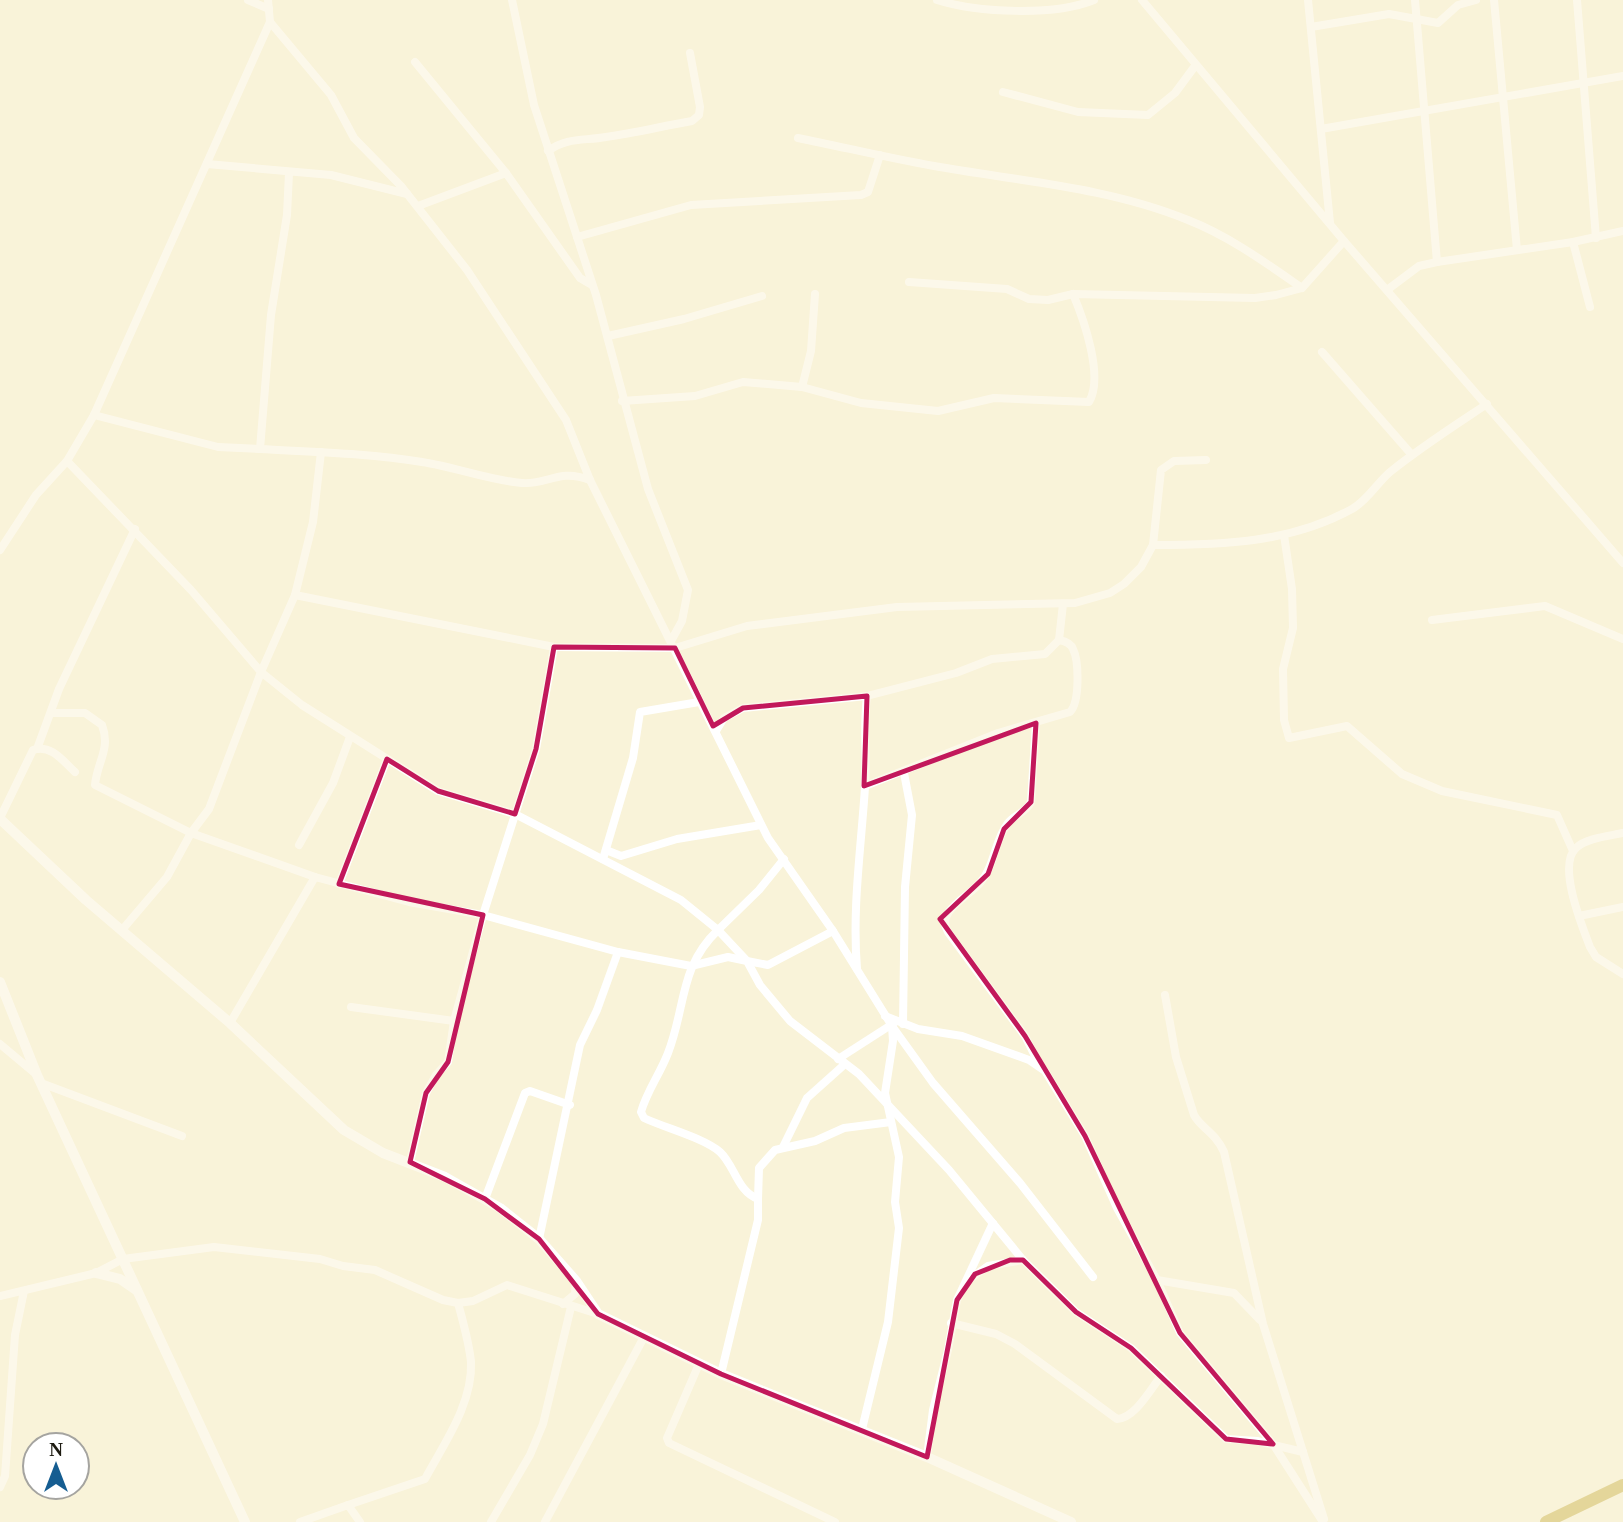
<svg xmlns="http://www.w3.org/2000/svg" width="1623" height="1522" font-family="'Times New Roman',serif">
<style>
.lines{fill:none;stroke-linecap:round;stroke-linejoin:round}
.minor{stroke:#fff;stroke-width:8}
.tertiary{stroke:#fff;stroke-width:10}
.trunk{stroke:#cab44e;stroke-width:12}
.marked{fill:none;stroke:#c2185b;stroke-width:5;stroke-linejoin:round}
</style>
<rect width="100%" height="100%" fill="#f9f3d9"/>
<g class="lines">
<g class="minor">
<path d="M248 0 269 9"/>
<path d="M268 0 270 22"/>
<path d="M512 0 534 105 596 295 648 489 688 590 682 621 671 641"/>
<path d="M937 0C978 13 1055 16 1094 0"/>
<path d="M1142 0 1344 241 1623 563"/>
<path d="M1308 0 1330 223"/>
<path d="M1415 0 1437 262"/>
<path d="M1494 0 1517 250"/>
<path d="M1577 0 1596 238"/>
<path d="M1311 27 1389 14 1438 23 1458 5 1476 0"/>
<path d="M415 62 506 173 580 278 592 285"/>
<path d="M1003 92 1078 112 1148 115 1175 93 1195 66"/>
<path d="M1321 129 1623 76"/>
<path d="M798 138C843 147 888 158 934 166 1018 181 1108 187 1188 220 1229 236 1266 263 1302 288"/>
<path d="M548 151C567 137 584 141 606 137 635 133 663 126 692 121L699 115 700 107 690 53"/>
<path d="M207 164 331 175 407 194"/>
<path d="M289 173 287 215 271 315 260 449C314 452 368 453 422 462 455 467 488 480 522 483 549 485 558 468 590 480"/>
<path d="M418 206 506 173"/>
<path d="M577 237 691 205 861 195 868 192 880 155"/>
<path d="M1573 242 1590 307"/>
<path d="M909 282 1007 289 1029 299 1048 300 1073 294 1255 298 1276 295 1302 288 1344 241"/>
<path d="M1387 290 1419 266 1437 262 1573 242 1623 231"/>
<path d="M608 336 684 319 762 296"/>
<path d="M1322 352 1412 455"/>
<path d="M802 387 811 351 815 294"/>
<path d="M622 401 695 396 743 382 802 387 861 403 938 411 994 398 1089 402C1104 377 1084 320 1073 294"/>
<path d="M94 415 218 447 260 449"/>
<path d="M1284 535 1292 589 1293 628 1283 669 1284 720 1289 738 1347 726 1402 774 1442 791 1557 815 1573 851"/>
<path d="M1153 545C1222 545 1290 543 1352 509 1367 501 1377 483 1390 472 1421 447 1454 426 1487 404"/>
<path d="M0 550 36 495 67 461"/>
<path d="M295 595 313 522 321 452"/>
<path d="M1432 620 1545 606 1623 639"/>
<path d="M554 647 536 749 483 915 618 952 691 966 728 957 747 961 760 985 790 1021 859 1074 949 1170 1023 1260 1076 1312 1131 1348 1226 1439 1257 1441 1303 1452"/>
<path d="M51 713H85L102 725C111 749 97 762 95 785L191 833 209 809 261 672 191 590 67 461 94 415 270 22 331 95 354 138 401 186 467 270 566 420 590 480 768 838 833 931 892 1026"/>
<path d="M1036 723 1031 802C1026 813 1015 814 1008 823 994 841 995 866 980 883 968 897 935 912 948 932L1025 1036 1040 1066"/>
<path d="M716 731 724 718 743 708 867 696 956 673 992 659 1045 654 1059 640 1063 604"/>
<path d="M37 749 59 689 135 529"/>
<path d="M865 786 998 733 1070 712C1080 702 1079 661 1073 649 1071 643 1064 641 1059 640"/>
<path d="M0 818 33 750C51 744 63 761 75 772"/>
<path d="M1623 833C1610 836 1586 838 1576 848 1557 865 1582 926 1590 947L1596 957 1623 974"/>
<path d="M299 845 333 783 350 737"/>
<path d="M606 850 621 856 677 839 761 825"/>
<path d="M603 859 633 758 640 712 699 702"/>
<path d="M784 859 759 890 718 930 681 900 515 814 438 791 302 705 261 672 295 595 554 647 675 648 747 626 897 607 1075 603 1110 593 1124 584 1141 567 1153 545 1161 470 1174 461 1206 460"/>
<path d="M339 884 387 759"/>
<path d="M1579 916 1623 907"/>
<path d="M122 930 167 877 191 833 315 877"/>
<path d="M857 969C852 908 861 849 865 787 867 756 863 728 867 696"/>
<path d="M1165 995 1176 1057 1194 1115C1201 1128 1215 1132 1224 1152L1263 1324 1324 1519"/>
<path d="M351 1007 454 1021"/>
<path d="M885 1016 918 1029 962 1036 1029 1060 1045 1071 1085 1136 1117 1208 1157 1280 1180 1333 1273 1444 1323 1522"/>
<path d="M230 1023 315 877 409 902 483 915 454 1021 448 1062 436 1075 426 1093 410 1162"/>
<path d="M903 1024 905 887 912 815 904 773"/>
<path d="M0 1044 37 1075"/>
<path d="M838 1059 894 1023"/>
<path d="M41 1083 182 1136"/>
<path d="M783 1147 807 1098 845 1064"/>
<path d="M485 1199 525 1093 530 1091 570 1105"/>
<path d="M758 1199 759 1168 775 1150 815 1141 844 1128 891 1122"/>
<path d="M539 1239 580 1045 597 1010 618 952"/>
<path d="M1157 1280 1234 1293 1260 1320"/>
<path d="M967 1281 988 1266 1023 1260"/>
<path d="M0 1296 96 1273 123 1259 214 1247 320 1259 343 1266 375 1270 443 1300 458 1303 473 1301 507 1285 598 1314"/>
<path d="M563 1304 575 1294 576 1281"/>
<path d="M951 1323 996 1334 1015 1344 1117 1419C1135 1418 1150 1390 1161 1376"/>
<path d="M699 1364 667 1438 669 1443 835 1522"/>
<path d="M721 1374 758 1220V1199C737 1191 735 1166 720 1152 704 1138 665 1128 644 1118L641 1112C647 1091 660 1074 668 1053 686 1007 679 967 718 930L747 961 768 965 833 931"/>
<path d="M862 1429 888 1322 899 1228 895 1202 899 1157 885 1093 893 1041 892 1026 933 1083 1020 1183 1093 1277"/>
<path d="M927 1457 933 1410 948 1350 957 1300 993 1223"/>
<path d="M0 1487 5 1476 15 1335 24 1291"/>
<path d="M348 1505 425 1479C443 1445 473 1404 471 1362 469 1342 463 1322 458 1303"/>
<path d="M300 1522 348 1505 360 1522"/>
<path d="M491 1522 530 1455 543 1424 571 1307"/>
<path d="M545 1522 644 1337"/>
</g>
<g class="tertiary">
<path d="M0 819 86 900 230 1023 344 1130 383 1153 445 1177 500 1208 539 1239 576 1281 598 1314 721 1374 927 1457 1071 1522"/>
<path d="M0 982 37 1075 245 1522"/>
<path d="M96 1273 120 1279 136 1290"/>
</g>
<path class="trunk" d="M1546 1522 1623 1485"/>
</g>
<path d="M0 0H1623V1522H0ZM554 647 675 648 713 726 743 708 867 696 864 786 1036 723 1031 802 1004 829 988 874 940 919 1025 1036 1085 1136 1180 1333 1273 1444 1226 1439 1131 1348 1076 1312 1023 1260H1010L975 1274 957 1300 927 1457 721 1374 598 1314 539 1239 485 1199 410 1162 426 1093 448 1062 483 915 339 884 387 759 438 791 515 814 536 749Z" fill="#f9f3d9" fill-opacity=".55" fill-rule="evenodd"/>
<path class="marked" d="M554 647 675 648 713 726 743 708 867 696 864 786 1036 723 1031 802 1004 829 988 874 940 919 1025 1036 1085 1136 1180 1333 1273 1444 1226 1439 1131 1348 1076 1312 1023 1260H1010L975 1274 957 1300 927 1457 721 1374 598 1314 539 1239 485 1199 410 1162 426 1093 448 1062 483 915 339 884 387 759 438 791 515 814 536 749Z"/>
<g transform="translate(56 1466)"><circle r="33" fill="#ffffff" stroke="#a5a4a0" stroke-width="2"/>
<path d="M0-5L12 26L0 18L-12 26Z" fill="#155d91"/>
<text y="-10" font-size="19" font-weight="bold" text-anchor="middle" fill="#1d1b11">N</text>
</g>
</svg>
